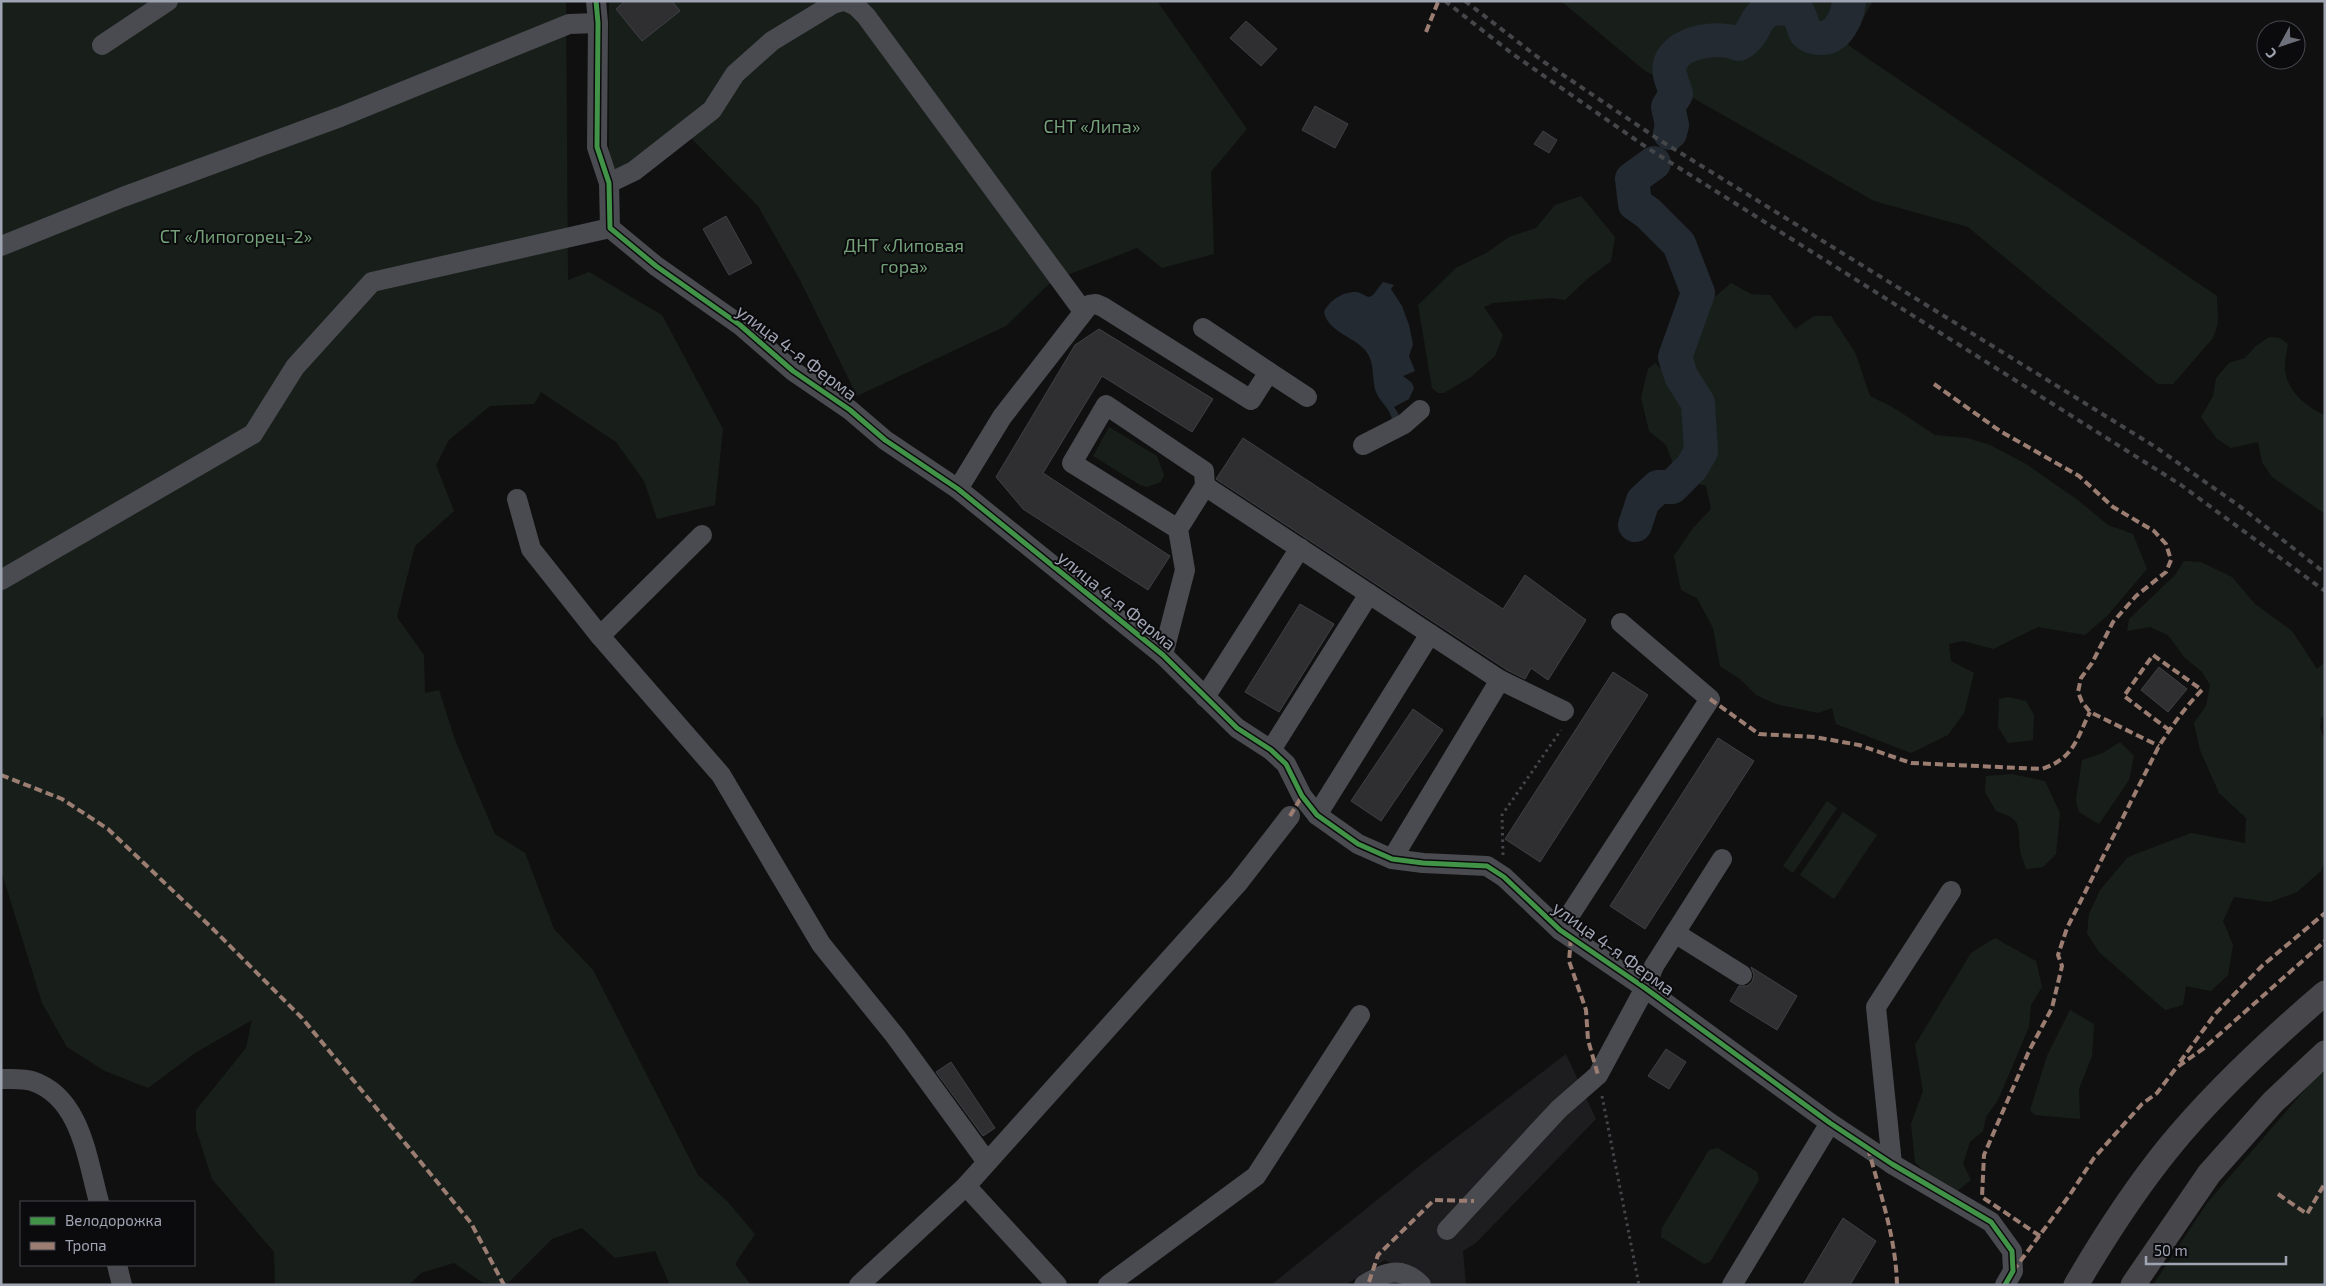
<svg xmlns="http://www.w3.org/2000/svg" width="2326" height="1286" font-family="'Exo 2',sans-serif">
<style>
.built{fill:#1d1d1f}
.green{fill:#181f1a}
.water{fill:#232a32}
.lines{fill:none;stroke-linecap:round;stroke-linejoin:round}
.river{stroke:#232a32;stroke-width:34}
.building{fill:#2f2f31;stroke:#3e4044}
.path{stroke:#45464b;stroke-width:3;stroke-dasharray:2.5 4;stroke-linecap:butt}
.minor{stroke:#4a4b50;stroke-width:20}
.major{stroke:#47474b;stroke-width:25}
.rail{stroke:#444649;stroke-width:4;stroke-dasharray:6 5;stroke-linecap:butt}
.quiet{stroke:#9b7d72;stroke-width:4;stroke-dasharray:8 4;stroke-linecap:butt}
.cycleway-casing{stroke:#0b0a0c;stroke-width:8}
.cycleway{stroke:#419447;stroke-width:5}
.labels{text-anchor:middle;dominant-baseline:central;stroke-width:4;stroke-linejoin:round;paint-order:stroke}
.park-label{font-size:18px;fill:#74a17a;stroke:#0b0a0c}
.street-label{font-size:18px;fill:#9fa4b3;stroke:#0b0a0c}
</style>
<rect width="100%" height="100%" fill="#101010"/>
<path class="built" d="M1566 1054 1596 1119 1476 1243 1463 1251 1466 1285H1433L1385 1260 1345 1285H1271L1432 1156Z"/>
<g class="green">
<path d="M1 1H566L568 280 589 272 662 315 723 429 715 505 657 519 644 481 616 442 541 392 534 404 490 406 449 440 436 465 454 511 415 546 397 617 424 655 425 693 439 690 455 740 495 834 525 853 554 929 593 970 698 1175 727 1201 755 1234 735 1264 751 1285H670L655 1251 615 1258 582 1228 552 1239 506 1285 482 1282 454 1263 421 1273 409 1285H275L274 1252 212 1179 196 1129V1110L246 1048 252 1020 195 1053 148 1088 105 1071 67 1047 42 1003 1 870Z"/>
<path d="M609 1H1157L1247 129 1211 172 1214 254 1162 268 1137 248 1052 281 1006 326 857 396 800 280 758 206 692 139 668 136 618 170 609 165Z"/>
<path d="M1561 1H1707V3L1713 1H1873L1848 45 2217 296 2218 323 2213 338 2173 384H2158L1968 227 1874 201 1644 70Z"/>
<path d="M1581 196 1615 237 1611 261 1586 280 1565 300 1551 298 1493 303 1484 307 1503 335 1495 356 1471 377 1444 393H1438L1432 388 1418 305 1456 268 1486 253 1509 237 1536 228 1555 205Z"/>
<path d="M1731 283 1751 294 1770 295 1795 329 1814 316H1831L1855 352 1870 396 1894 408 1935 435 1967 438 1990 445 2026 464 2079 501 2108 525 2133 534 2147 569 2107 616 2085 635 2038 627 1993 649 1963 641 1949 644 1951 661 1974 673 1964 713 1948 735 1911 753 1836 724 1832 708 1818 713 1776 704 1756 695 1740 679 1720 666 1713 628 1697 598 1681 590 1674 556 1693 528 1711 509 1706 486 1678 477 1666 445 1649 431 1641 398 1648 369 1655 363 1687 395 1691 381 1684 362 1689 338 1701 323 1703 307Z"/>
<path d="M2269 337 2280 338 2288 344C2287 350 2285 357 2285 364 2283 387 2305 407 2325 415V514L2272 477 2262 462 2258 442 2231 448 2217 439 2201 417 2213 396 2216 378 2229 363 2245 358 2256 346Z"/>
<path d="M1109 427 1157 456 1164 475 1161 482 1147 487 1140 485 1093 456Z"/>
<path d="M2184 561 2201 562 2232 577 2255 604 2292 631 2317 669 2325 662V718L2321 717 2320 728 2325 741V859L2321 871 2297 892 2270 902 2234 897 2223 921 2233 945 2228 975 2211 991 2186 986 2183 1005 2165 1010 2099 952 2087 933 2089 914 2100 890 2128 857 2191 833 2245 843 2246 818 2219 793 2200 750 2194 723 2206 706 2210 685 2202 672 2184 657 2168 635 2150 627 2127 631 2129 619 2175 575Z"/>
<path d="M2008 697 2026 701 2034 715 2033 740 2008 743 1998 727 1999 699Z"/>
<path d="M2120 742 2134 756 2129 780 2099 824 2079 812 2076 800 2082 760 2103 753Z"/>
<path d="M2012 774 2045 781 2060 813 2056 854 2043 867 2026 869C2024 863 2021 856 2020 850 2018 825 2023 820 1996 811L1985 792 1986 776Z"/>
<path d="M1827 801 1837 808 1793 873 1783 866Z"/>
<path d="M1843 812 1877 835 1834 899 1800 875Z"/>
<path d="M1995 938 2036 961 2042 987 2031 1005 2029 1027 1998 1100 1986 1117 1983 1131 1970 1142 1963 1164 1971 1180 1956 1192 1934 1181 1915 1162 1911 1124 1923 1091 1915 1045 1971 953Z"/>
<path d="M2070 1010 2094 1024 2092 1056 2079 1089 2080 1119 2035 1115 2030 1110 2047 1056Z"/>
<path d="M2321 1071 2325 1076V1285H2153L2207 1203Z"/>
<path d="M1718 1148 1757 1172 1759 1180 1710 1262 1704 1264 1661 1237 1662 1228 1709 1150Z"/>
</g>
<path class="water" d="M1383 282 1394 285 1391 289 1402 306 1409 325 1413 344 1409 356 1415 371 1403 376 1412 383 1414 388 1409 399 1394 407 1403 421H1392C1392 410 1380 402 1376 392 1371 377 1376 360 1363 348 1351 336 1328 331 1324 312 1329 300 1344 291 1357 292 1361 293 1365 296 1369 297L1373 295Z"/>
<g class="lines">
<g class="river">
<path d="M1670 133 1672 125 1668 107 1676 94C1674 85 1667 73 1670 64 1678 40 1720 36 1739 44 1763 31 1749 0 1797 11 1801 17 1803 28 1806 33 1810 37 1815 38 1820 38 1838 39 1848 16 1849 1"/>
<path d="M1635 525 1643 501 1658 487H1672L1692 467 1701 451 1698 403 1681 376 1675 357 1698 293 1679 244 1648 213 1635 204 1632 179 1654 163"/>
</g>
</g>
<g class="building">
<path d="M625 1H672L680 11 642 41 616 9Z"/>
<path d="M1246 21 1277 49 1261 66 1230 38Z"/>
<path d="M1315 106 1348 124 1335 148 1302 130Z"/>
<path d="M1543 131 1557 140 1549 153 1534 144Z"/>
<path d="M726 216 752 263 729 275 703 229Z"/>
<path d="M1099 329 1213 399 1192 432 1102 376 1043 473 1170 556 1148 590 1023 509 996 477 1075 345Z"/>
<path d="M1243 438 1503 609 1525 575 1586 620 1548 680 1531 668 1525 679 1507 670 1216 479Z"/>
<path d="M1300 604 1334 624 1279 712 1245 692Z"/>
<path d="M2159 667 2187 689 2168 712 2141 690Z"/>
<path d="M1613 672 1648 695 1540 862 1505 839Z"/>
<path d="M1413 709 1443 730 1381 821 1351 801Z"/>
<path d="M1718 738 1754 761 1645 929 1610 906Z"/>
<path d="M1751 967 1797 996 1777 1030 1730 1001 1739 986H1747L1752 982 1754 975Z"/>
<path d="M1666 1049 1686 1062 1669 1089 1648 1076Z"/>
<path d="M951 1062 995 1128 983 1136 936 1072Z"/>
<path d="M1843 1218 1876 1241 1850 1285H1803Z"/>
</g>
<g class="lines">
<g class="path">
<path d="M1503 855 1502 815 1561 730"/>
<path d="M1602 1096 1639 1285"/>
</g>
<g class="minor">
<path d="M596 1 598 23 597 147 609 183 610 228"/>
<path d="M845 1 856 6 866 16 1083 311"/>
<path d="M102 45 168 1"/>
<path d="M609 183 634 171 712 110 735 74 772 41 833 4 843 1"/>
<path d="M610 228 656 266 740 325 793 371 850 410 885 440 958 489 1163 655 1237 728 1271 750 1286 764 1302 796 1317 815 1358 844 1392 859 1423 863 1487 866 1504 877 1560 930 1645 988 1830 1123 1892 1164 1991 1222 2012 1251 2013 1271 2005 1285"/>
<path d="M1 246 123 197 340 117 569 24 598 23"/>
<path d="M1269 372 1307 397"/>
<path d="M1363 445 1404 424 1420 410"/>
<path d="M1205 486 1500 680 1564 711"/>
<path d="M958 489 1002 417 1089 305 1096 304 1103 307 1251 400 1269 372 1203 328"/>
<path d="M517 499 531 549 600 636 721 775 821 944 896 1037 987 1162"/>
<path d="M1 580 253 434 295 367 372 282 610 228"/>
<path d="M600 636 702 535"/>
<path d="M1163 655 1185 570 1178 529 1205 486 1204 471 1106 405 1072 463 1178 529"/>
<path d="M1205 697 1300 548"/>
<path d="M1271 750 1369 594"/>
<path d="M1317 815 1430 634"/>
<path d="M1392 859 1500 680"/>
<path d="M1560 930 1710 699 1621 623"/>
<path d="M1675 933 1742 975"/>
<path d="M1 1079C11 1079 23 1078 32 1081 81 1097 87 1159 99 1202"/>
<path d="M1892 1164 1876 1007 1951 891"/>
<path d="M966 1186 1057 1285"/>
<path d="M1447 1230 1559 1109 1598 1075 1645 988 1654 966 1722 859"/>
<path d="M117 1265 122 1285"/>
<path d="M859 1285 966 1186 1238 883 1290 816"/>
<path d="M1108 1285 1256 1176 1360 1015"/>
<path d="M1364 1285C1384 1272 1402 1265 1421 1285"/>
<path d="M1732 1285 1830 1123"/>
</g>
<g class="major">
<path d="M2076 1285C2104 1237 2135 1189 2170 1146 2216 1090 2270 1040 2325 993"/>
<path d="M2133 1285 2209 1174 2273 1102 2325 1053"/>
</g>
<g class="rail">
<path d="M1445 1 1514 55 1646 147 2181 485 2325 591"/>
<path d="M1465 1 1544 62 1658 139 2154 446 2238 505 2325 573"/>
</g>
<g class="quiet">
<path d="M1426 32 1438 2 1442 1"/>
<path d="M1934 384 2000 431 2079 476 2113 507 2154 531 2166 544 2171 560 2166 572 2136 596 2113 622 2092 663 2081 678 2078 692 2082 702 2090 712 2159 746"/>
<path d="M1710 699 1759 734 1815 737 1859 745 1911 763 2042 769C2074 758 2076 740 2090 712"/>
<path d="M1 775 62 799 108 829 213 929 302 1018 471 1223 504 1285"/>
<path d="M1290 816 1302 796"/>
<path d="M1571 938 1569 961 1586 1010 1588 1040 1598 1075"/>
<path d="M2180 1062 2215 1014 2262 966 2325 913"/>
<path d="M1868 1148C1880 1193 1896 1238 1897 1285"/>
<path d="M2278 1194 2307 1214 2325 1183"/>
<path d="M2040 1236 1982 1197 1984 1155 2029 1051 2052 1008 2062 966 2058 955 2067 928 2159 746C2172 726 2185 707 2202 690L2153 655 2124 696 2169 730"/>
<path d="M2013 1271 2069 1196 2094 1158 2142 1104 2157 1093 2176 1068 2204 1048 2325 941"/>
<path d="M1369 1282 1378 1255 1434 1200 1474 1201"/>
</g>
<defs>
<path id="cycleway" d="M596 1 598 23 597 147 609 183 610 228 656 266 740 325 793 371 850 410 885 440 958 489 1163 655 1237 728 1271 750 1286 764 1302 796 1317 815 1358 844 1392 859 1423 863 1487 866 1504 877 1560 930 1645 988 1830 1123 1892 1164 1991 1222 2012 1251 2013 1271 2005 1285"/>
</defs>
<use href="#cycleway" class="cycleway-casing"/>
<use href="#cycleway" class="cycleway"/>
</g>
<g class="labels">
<g class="park-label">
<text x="1092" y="126">СНТ «Липа»</text>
<text x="236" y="236">СТ «Липогорец-2»</text>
<text x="904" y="245">ДНТ «Липовая<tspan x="904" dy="21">гора»</tspan></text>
</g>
<g class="street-label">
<text transform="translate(797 352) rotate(37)">улица 4-я Ферма</text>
<text transform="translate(1117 600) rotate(39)">улица 4-я Ферма</text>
<text transform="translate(1614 948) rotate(36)">улица 4-я Ферма</text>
</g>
</g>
<rect width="2326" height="1286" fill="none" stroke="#9fa4b3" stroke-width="5"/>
<rect x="20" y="1201" width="175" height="65" fill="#0b0a0c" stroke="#46484f"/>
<rect x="30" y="1217" width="25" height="8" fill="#419447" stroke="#46484f"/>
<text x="65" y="1226" font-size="15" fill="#9fa4b3">Велодорожка</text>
<rect x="30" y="1242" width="25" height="8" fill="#9b7d72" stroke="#46484f"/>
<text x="65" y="1251" font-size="15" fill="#9fa4b3">Тропа</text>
<g transform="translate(2281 45) rotate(230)"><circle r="24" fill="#0b0a0c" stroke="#46484f"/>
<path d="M0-4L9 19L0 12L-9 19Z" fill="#6d707a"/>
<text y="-8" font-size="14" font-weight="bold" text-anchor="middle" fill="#9fa4b3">С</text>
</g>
<path d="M2146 1256v8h140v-8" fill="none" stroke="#9fa4b3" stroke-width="2.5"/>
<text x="2154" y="1256" font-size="15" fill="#9fa4b3" stroke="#0b0a0c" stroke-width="4" paint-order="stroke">50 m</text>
</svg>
